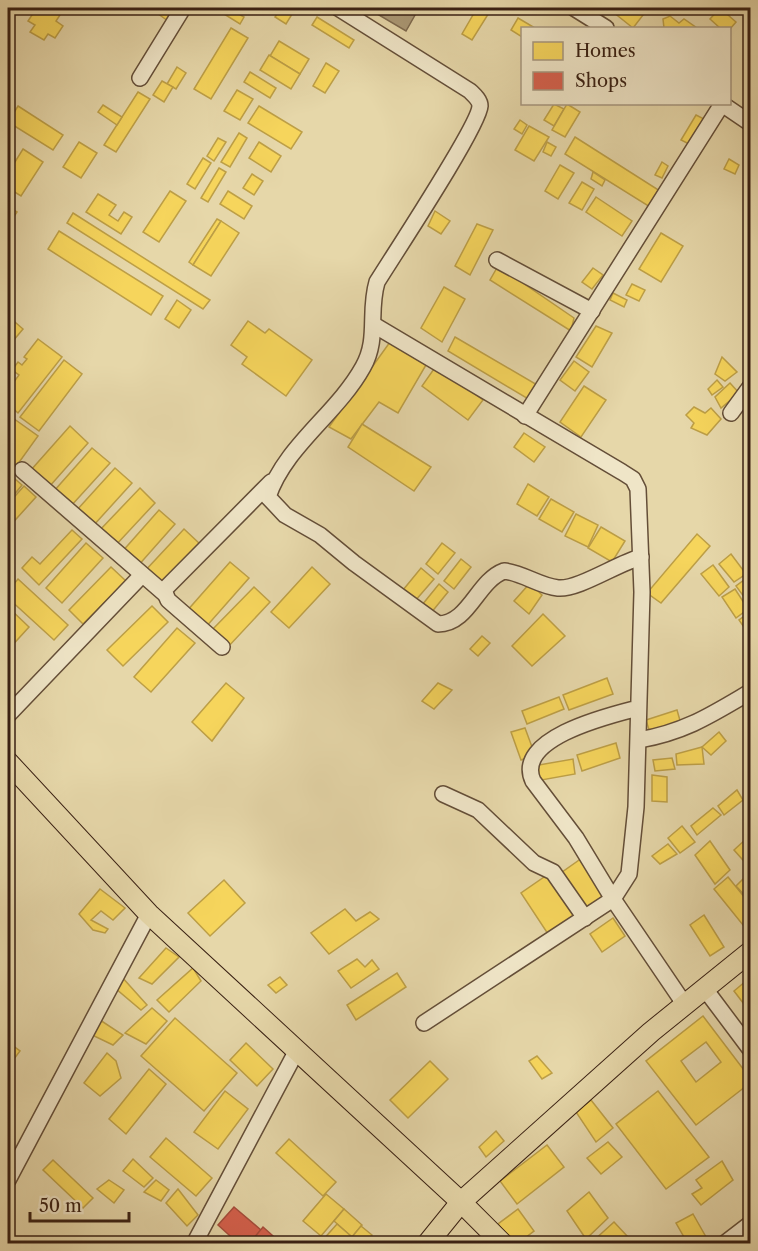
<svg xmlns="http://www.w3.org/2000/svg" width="758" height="1251" font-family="'Libre Caslon Text',serif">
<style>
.water{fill:#ab9976;stroke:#7d694e;stroke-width:1.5}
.homes{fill:#f6d55c;stroke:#bd9f46;stroke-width:1.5;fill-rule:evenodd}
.shops{fill:#d6604d;stroke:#a74d3c;stroke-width:1.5}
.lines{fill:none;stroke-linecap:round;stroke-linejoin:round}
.minor-casing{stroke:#644e38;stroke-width:18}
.major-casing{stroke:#392013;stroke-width:22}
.minor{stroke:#efe5c7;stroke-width:15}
.major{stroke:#e6d7a9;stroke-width:20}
</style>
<rect width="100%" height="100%" fill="#e6d7a9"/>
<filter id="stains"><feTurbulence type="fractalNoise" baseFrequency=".00333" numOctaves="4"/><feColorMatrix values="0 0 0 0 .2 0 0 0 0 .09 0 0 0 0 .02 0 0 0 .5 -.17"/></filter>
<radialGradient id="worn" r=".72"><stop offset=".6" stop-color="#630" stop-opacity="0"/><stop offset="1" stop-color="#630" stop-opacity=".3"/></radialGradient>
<path class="water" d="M367 8H419L406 31Z"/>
<g class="homes">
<path d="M46 8 60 15 56 21 63 26 55 38 48 34 44 40 30 32 35 25 28 21 36 9 43 13Z"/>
<path d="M150 8H176L168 21Z"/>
<path d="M218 8H229L244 17 240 24 216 9Z"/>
<path d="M281 8 294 11 286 24 275 17Z"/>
<path d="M477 8H492L472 40 462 34Z"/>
<path d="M608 8H644L647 10 633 28Z"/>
<path d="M720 8 736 22 730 29 720 28 710 19Z"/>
<path d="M670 16 679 23 684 19 697 28H664L663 19Z"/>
<path d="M317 17 354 40 349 48 312 25Z"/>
<path d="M518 18 535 28H522V37L511 30Z"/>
<path d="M231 28 248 38 211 99 194 89Z"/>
<path d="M279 41 309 59 300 74 270 56Z"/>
<path d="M269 55 300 74 291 89 260 70Z"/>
<path d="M326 63 339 71 325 93 313 86Z"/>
<path d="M177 67 186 73 176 89 167 84Z"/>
<path d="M250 72 276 88 270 98 244 82Z"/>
<path d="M162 81 173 87 164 102 153 95Z"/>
<path d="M237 90 253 99 240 120 224 111Z"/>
<path d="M138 92 150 99 116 152 104 145Z"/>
<path d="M554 104 564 109 554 126 544 120Z"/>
<path d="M567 104 580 112 565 137 552 130Z"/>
<path d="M103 105 122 117 117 125 98 112Z"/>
<path d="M18 106 63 135 53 150 8 122Z"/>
<path d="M259 106 302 132 291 149 248 123Z"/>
<path d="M696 115 704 119 689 144 681 140Z"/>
<path d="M520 120 527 125 522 134 514 129Z"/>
<path d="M529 126 549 137 534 161 515 150Z"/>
<path d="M239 133 247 138 230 167 221 162Z"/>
<path d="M575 137 660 191 650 207 565 154Z"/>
<path d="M218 138 226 142 214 161 207 156Z"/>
<path d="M79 142 97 153 81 178 63 167Z"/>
<path d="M259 142 281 156 271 172 249 158Z"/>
<path d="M547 142 556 147 551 156 543 152Z"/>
<path d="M23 149 43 162 21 196 8 188V173Z"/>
<path d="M203 158 211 163 195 189 187 184Z"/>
<path d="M729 159 739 165 735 174 724 169Z"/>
<path d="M662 162 668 166 662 178 655 175Z"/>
<path d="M560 165 574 173 558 199 545 191Z"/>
<path d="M219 168 226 172 208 202 201 198Z"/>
<path d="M593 172 605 180 602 186 591 179Z"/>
<path d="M252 174 263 181 254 195 243 188Z"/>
<path d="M582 182 594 189 582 210 569 203Z"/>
<path d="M170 191 186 201 159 242 143 232Z"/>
<path d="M228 191 252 206 244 219 220 204Z"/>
<path d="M98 194 116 205 109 215 118 221 124 212 132 217 121 234 86 212Z"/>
<path d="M596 197 632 221 622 236 586 212Z"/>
<path d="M8 206 17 212 8 226Z"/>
<path d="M435 211 450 221 441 234 428 226Z"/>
<path d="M73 213 210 300 203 309 67 223Z"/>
<path d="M217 219 221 221 193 265 189 262Z"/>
<path d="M221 221 239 233 211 276 193 265Z"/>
<path d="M477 224 493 230 470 275 455 266Z"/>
<path d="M59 231 163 296 151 315 48 249Z"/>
<path d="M661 233 683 246 661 282 639 269Z"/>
<path d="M498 266 574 318 571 331 490 280Z"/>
<path d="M593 268 603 275 592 289 582 282Z"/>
<path d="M632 284 645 290 639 301 626 295Z"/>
<path d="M444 287 465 299 442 342 421 328Z"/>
<path d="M613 293 627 300 624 307 610 300Z"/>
<path d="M177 300 191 310 179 328 165 319Z"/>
<path d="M8 316 23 329 8 347Z"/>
<path d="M248 321 265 333 269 329 312 360 286 396 242 364 247 357 231 345Z"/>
<path d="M596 326 612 333 592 367 576 357Z"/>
<path d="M455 337 539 386 530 400 448 351Z"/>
<path d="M38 339 62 357 18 413 8 404V390L19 375 12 370 18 362 22 365 27 359 24 357Z"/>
<path d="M390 342 426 365 398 413 379 402 351 439 329 427Z"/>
<path d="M722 357 737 372 725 381 715 374Z"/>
<path d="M64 360 82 374 39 431 20 417Z"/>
<path d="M574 361 589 372 575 391 560 380Z"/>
<path d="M436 366 483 400 468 420 422 386Z"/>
<path d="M717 380 723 387 712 395 708 389Z"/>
<path d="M730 383 739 393 721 408 715 397Z"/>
<path d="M584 386 606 400 581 437 560 422Z"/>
<path d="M694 407 705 413 711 408 721 419 707 435 691 428 694 423 686 415Z"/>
<path d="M10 416 38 436 15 468 8 463V419Z"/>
<path d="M362 424 431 467 414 491 348 447Z"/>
<path d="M70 426 88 443 49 487 31 470Z"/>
<path d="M524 433 545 447 534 462 514 447Z"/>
<path d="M92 448 110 463 71 506 54 491Z"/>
<path d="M115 468 132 483 93 526 76 511Z"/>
<path d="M8 473 22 485 9 501 8 499Z"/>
<path d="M528 484 549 497 537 516 517 504Z"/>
<path d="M24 486 36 497 8 528V504Z"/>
<path d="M140 488 155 503 115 546 99 531Z"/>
<path d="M551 499 574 512 562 532 539 519Z"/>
<path d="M159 510 175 524 137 567 121 553Z"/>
<path d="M576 514 598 525 588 547 565 536Z"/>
<path d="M601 527 625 541 612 562 588 548Z"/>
<path d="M184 529 200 544 159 588 143 573Z"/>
<path d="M72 530 82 539 39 585 22 568 32 557 40 564Z"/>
<path d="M697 534 710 546 661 603 647 593Z"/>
<path d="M86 543 103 558 62 603 46 588Z"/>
<path d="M442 543 455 553 438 574 426 564Z"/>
<path d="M731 554 746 574 734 582 719 564Z"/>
<path d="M461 559 471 567 454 589 444 581Z"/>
<path d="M230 562 249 578 205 628 186 612Z"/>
<path d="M713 565 729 587 719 596 701 574Z"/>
<path d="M111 567 126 581 83 624 69 610Z"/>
<path d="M312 567 330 584 289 628 271 612Z"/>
<path d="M421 568 434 579 415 601 403 590Z"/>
<path d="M748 577 750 580V605L736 586Z"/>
<path d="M18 579 68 625 54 640 8 598V591Z"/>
<path d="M530 583 542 595 529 614 514 601Z"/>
<path d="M439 584 448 592 431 613 422 605Z"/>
<path d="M254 587 270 602 227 648 210 632Z"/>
<path d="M735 589 748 609 736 618 722 597Z"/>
<path d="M152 606 168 622 123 666 107 650Z"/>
<path d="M8 607 29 627 8 650Z"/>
<path d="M750 612V636L739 620Z"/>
<path d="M543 614 565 636 532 666 512 646Z"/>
<path d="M177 628 195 643 151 692 134 677Z"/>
<path d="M482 636 490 643 478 656 470 649Z"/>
<path d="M607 678 613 694 569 710 563 695Z"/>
<path d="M226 683 244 698 212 741 192 722Z"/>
<path d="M438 683 452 690 434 709 422 701Z"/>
<path d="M559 697 564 709 527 724 522 711Z"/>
<path d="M677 710 681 724 650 733 646 720Z"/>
<path d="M525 728 535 755 521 760 511 732Z"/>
<path d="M719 732 726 741 711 755 702 747Z"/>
<path d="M616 743 620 758 582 771 577 755Z"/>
<path d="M702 747 704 764 677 765 676 754Z"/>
<path d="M672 758 675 769 655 771 653 760Z"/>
<path d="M573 759 575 774 536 781 533 766Z"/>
<path d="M652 775 667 777V802L652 801Z"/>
<path d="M737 790 743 800 724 815 718 806Z"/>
<path d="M713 808 721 815 697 835 691 826Z"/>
<path d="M682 826 695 842 680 853 668 838Z"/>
<path d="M747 838 750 842V868L734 850Z"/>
<path d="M710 841 730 870 715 884 695 855Z"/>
<path d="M668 844 677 854 660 864 652 856Z"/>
<path d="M582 858 608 896 584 912 558 875Z"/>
<path d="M750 872V901L736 886Z"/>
<path d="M547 875 575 916 548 934 521 893Z"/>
<path d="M728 877 750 904V927L747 930 714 889Z"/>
<path d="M224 880 245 903 210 936 188 913Z"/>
<path d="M100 889 125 908 113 920 101 911 91 920 108 929 105 933 93 930 79 914Z"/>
<path d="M345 909 356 921 370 912 379 919 329 954 311 933Z"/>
<path d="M704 915 724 947 710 956 690 925Z"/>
<path d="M613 918 625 936 602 952 590 934Z"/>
<path d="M166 948 179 957 152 984 139 978Z"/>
<path d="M357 959 365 967 372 960 379 969 351 988 338 971Z"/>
<path d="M193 968 201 981 169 1012 157 1000Z"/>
<path d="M397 973 406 987 356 1020 347 1005Z"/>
<path d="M121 976 147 1005 141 1010 115 988Z"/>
<path d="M280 977 287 985 276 993 268 985Z"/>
<path d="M746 981 750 985V1012L734 991Z"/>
<path d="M152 1008 167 1021 146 1044 125 1033Z"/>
<path d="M703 1016 750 1078V1083L696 1125 646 1061ZM706 1042 721 1062 696 1082 681 1061Z"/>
<path d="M175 1018 237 1073 204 1111 141 1056Z"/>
<path d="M100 1020 123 1035 113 1045 92 1035Z"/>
<path d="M8 1042 20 1051 8 1067Z"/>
<path d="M246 1043 273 1069 257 1086 230 1060Z"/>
<path d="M107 1053 116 1061 121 1078 100 1096 84 1083Z"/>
<path d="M537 1056 552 1073 542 1079 529 1061Z"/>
<path d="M430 1061 448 1079 408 1118 390 1100Z"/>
<path d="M149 1069 166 1084 126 1134 109 1119Z"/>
<path d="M225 1091 248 1109 218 1149 194 1132Z"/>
<path d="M658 1091 709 1157 666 1189 616 1124Z"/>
<path d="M591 1100 613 1128 596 1142 576 1112Z"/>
<path d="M496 1131 504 1141 486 1157 479 1147Z"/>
<path d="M166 1138 212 1178 196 1196 150 1157Z"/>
<path d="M289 1139 336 1182 323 1196 276 1153Z"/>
<path d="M608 1142 622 1157 601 1174 587 1158Z"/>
<path d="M547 1145 564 1167 517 1204 500 1181Z"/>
<path d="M133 1159 153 1178 144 1187 123 1171Z"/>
<path d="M53 1160 93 1198 83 1208 43 1170Z"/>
<path d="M722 1161 733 1180 701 1205 692 1194 702 1188 696 1180Z"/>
<path d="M109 1180 124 1190 114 1203 97 1189Z"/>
<path d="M156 1180 169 1190 161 1201 144 1192Z"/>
<path d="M178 1189 198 1215 187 1226 166 1203Z"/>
<path d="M589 1192 608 1218 586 1239 567 1211Z"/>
<path d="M326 1194 344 1209 321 1236 303 1221Z"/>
<path d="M344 1209 362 1225 352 1237 334 1221Z"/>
<path d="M518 1209 534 1231 517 1244H513L498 1224Z"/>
<path d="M693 1214 710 1244H688L676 1223Z"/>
<path d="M614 1222 628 1237 621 1244H594L592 1242Z"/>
<path d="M337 1224 352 1237 360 1244H326L322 1241Z"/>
<path d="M361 1226 372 1235 364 1244H360L352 1237Z"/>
</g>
<g class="shops">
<path d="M234 1207 261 1230 249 1244H239L218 1225Z"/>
<path d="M263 1227 282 1244H249Z"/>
</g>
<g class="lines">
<defs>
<g id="minor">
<path d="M338 8 470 91C474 95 480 100 480 106 479 126 393 256 377 282 368 312 379 339 363 367 337 414 285 446 268 497L285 515 320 535 354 563 438 624C469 624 477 581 504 571 523 573 539 586 558 588 578 590 618 563 641 557"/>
<path d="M574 8 606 28"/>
<path d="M140 78 183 8"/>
<path d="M722 104 750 123"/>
<path d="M497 260 592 311"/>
<path d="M374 325 622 472 633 479 638 489 642 592 636 807 629 874 613 899 576 838 533 781C513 738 611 715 638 708"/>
<path d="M731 413 750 387"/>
<path d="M525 416 722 104"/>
<path d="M22 470 165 594"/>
<path d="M222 647 168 600 164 590 271 482"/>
<path d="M8 715 142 575"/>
<path d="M639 740C685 732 711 715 750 692"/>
<path d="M443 794 478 810 534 863 553 872 585 918"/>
<path d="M705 989 750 1049"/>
<path d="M424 1023 613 899 685 1005"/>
<path d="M8 1180 149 914"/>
<path d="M194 1244 296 1052"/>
<path d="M724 1244 750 1224"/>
</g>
<g id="major">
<path d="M8 762 149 914 461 1202 503 1244"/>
<path d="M427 1244 461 1202 651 1032 750 952"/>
</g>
</defs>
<use href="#minor" class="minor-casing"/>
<use href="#major" class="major-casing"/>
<use href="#minor" class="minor"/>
<use href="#major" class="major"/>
</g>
<rect width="758" height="1251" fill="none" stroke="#e6d7a9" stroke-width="30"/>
<rect x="9" y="9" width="740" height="1233" fill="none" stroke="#392013" stroke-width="3"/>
<rect x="15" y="15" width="728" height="1221" fill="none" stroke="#392013" stroke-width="1.5"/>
<rect x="521" y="27" width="210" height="78" fill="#efe5c7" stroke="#a6967f" stroke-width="1.5"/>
<rect x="533" y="42" width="30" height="18" fill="#f6d55c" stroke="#a6967f" stroke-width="1.5"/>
<text x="575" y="57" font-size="18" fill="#392013">Homes</text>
<rect x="533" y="72" width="30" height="18" fill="#d6604d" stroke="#a6967f" stroke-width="1.5"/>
<text x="575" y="87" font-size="18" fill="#392013">Shops</text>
<path d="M30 1212v9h99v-9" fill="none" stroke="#392013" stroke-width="3"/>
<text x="39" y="1212" font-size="18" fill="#392013" stroke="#efe5c7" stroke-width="4.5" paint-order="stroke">50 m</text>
<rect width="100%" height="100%" filter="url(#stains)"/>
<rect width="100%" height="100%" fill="url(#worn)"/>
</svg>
